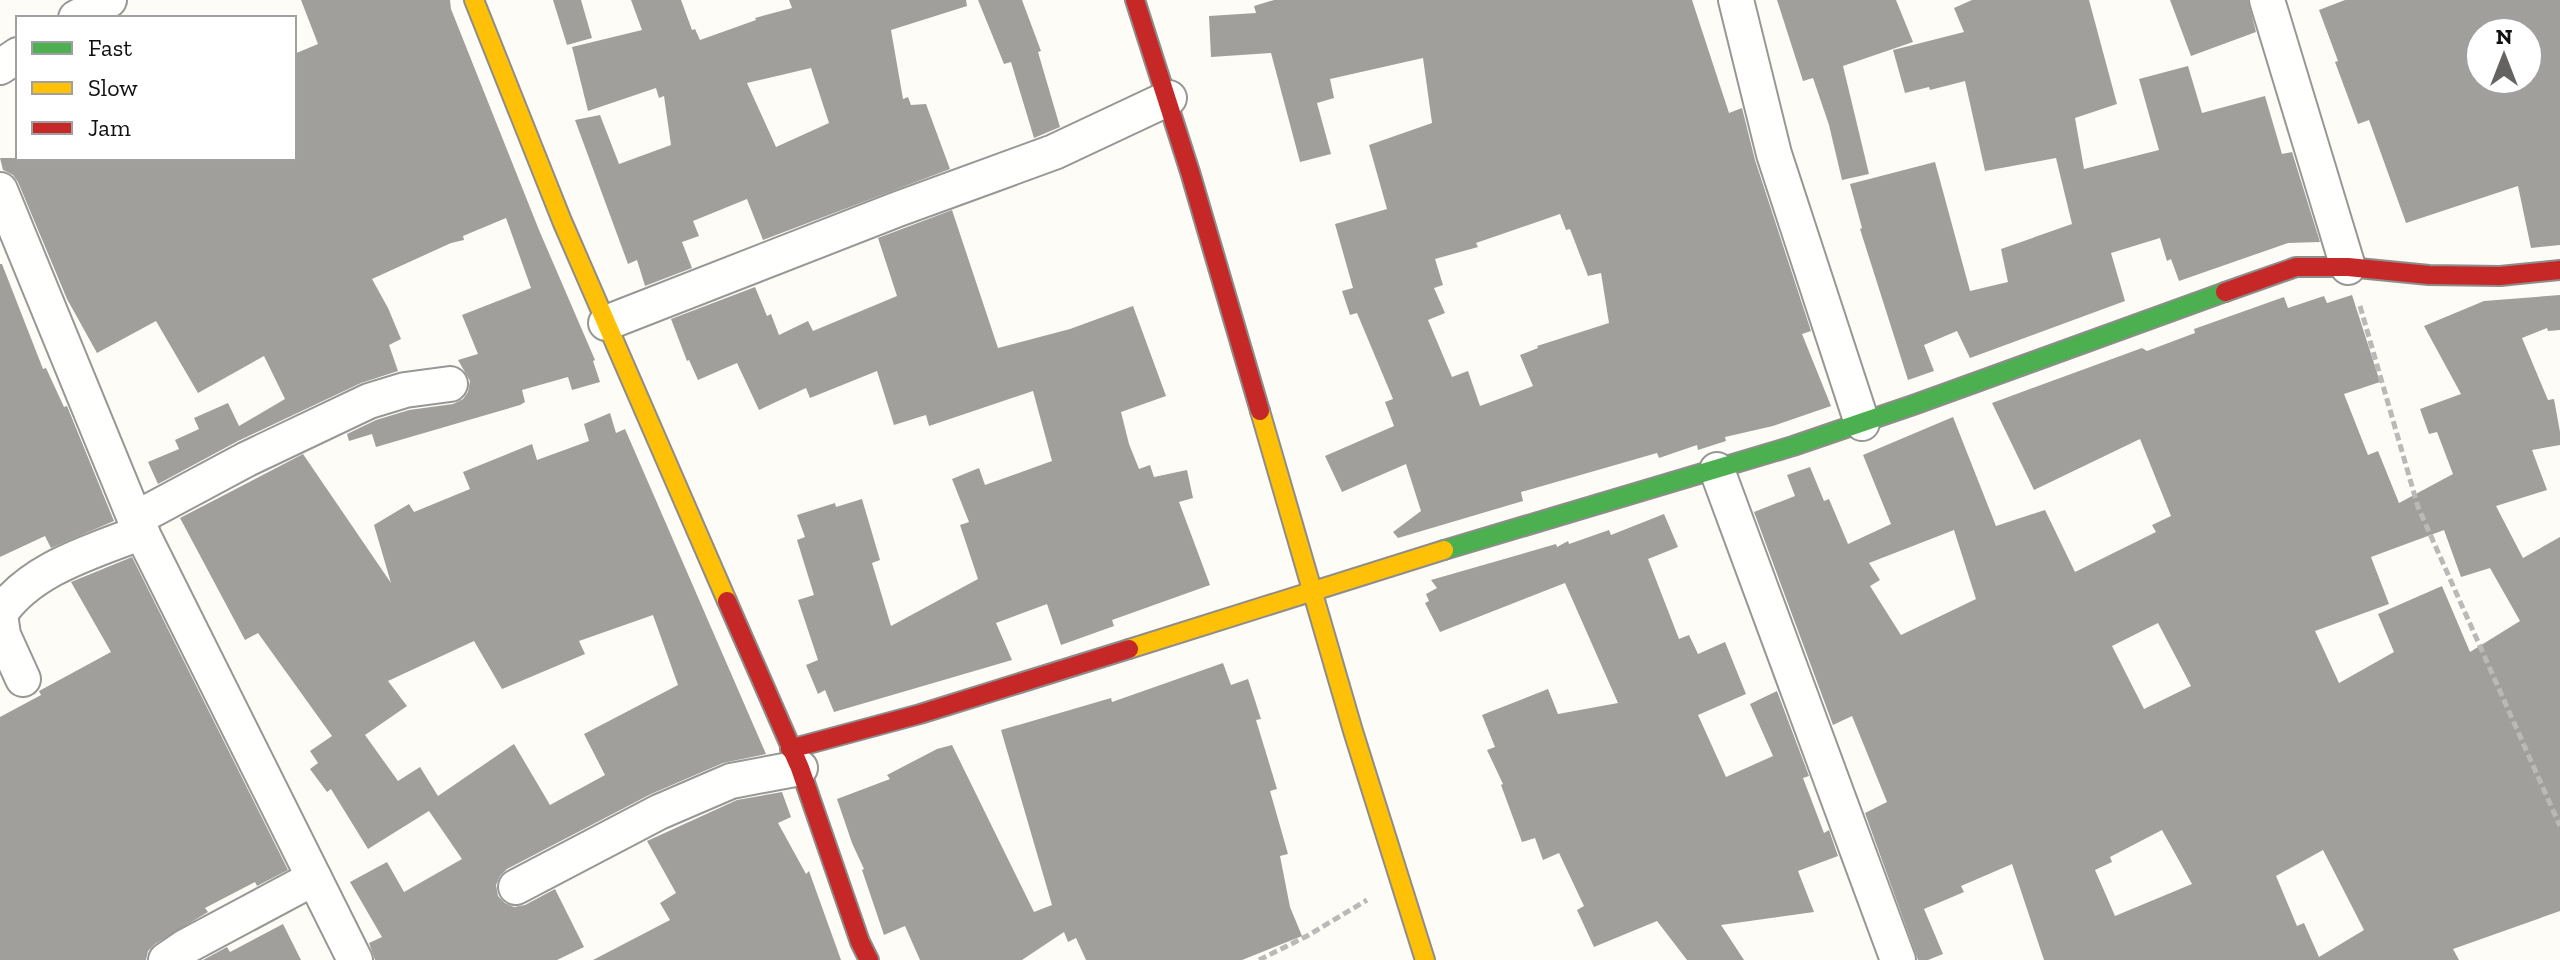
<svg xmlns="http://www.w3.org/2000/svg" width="2560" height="960" font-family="'Zilla Slab',serif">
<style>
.building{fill:#a19f9c;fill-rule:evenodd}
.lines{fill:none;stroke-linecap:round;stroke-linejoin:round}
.street-casing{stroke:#979795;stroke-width:38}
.fast-casing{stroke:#8e8d8b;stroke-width:22}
.slow-casing{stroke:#8e8d8b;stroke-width:22}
.jam-casing{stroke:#8e8d8b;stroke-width:22}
.path{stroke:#b9b9b8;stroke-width:5;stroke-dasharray:8 4;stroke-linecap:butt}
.street{stroke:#fffffe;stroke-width:34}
.fast{stroke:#4caf50;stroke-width:18}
.slow{stroke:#ffc107;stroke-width:18}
.jam{stroke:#c62828;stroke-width:18}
</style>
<rect width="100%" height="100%" fill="#fdfcf7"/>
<g class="building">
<path d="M301 0H450L451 9 539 230 595 360 593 361 600 382 572 390 568 377 522 390 525 402 520 405 376 447 372 434 349 441 347 434 376 420 409 410 453 404 463 399 468 392 470 381 458 360 478 354 462 315 531 288 506 218 463 236 464 240 451 243 372 279 388 308 401 339 389 345 398 371 361 383 238 441 158 484 148 462 179 449 175 440 199 429 194 418 228 403 239 426 285 399 264 356 198 393 156 321 97 353 67 299 18 182 13 175 3 170 0 158H294V54L318 44Z"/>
<path d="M553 0H581L592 38 567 45Z"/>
<path d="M631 0H681L692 30 695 29 700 40 756 20 755 18 792 8 789 0H966L967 6 891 30 903 99 908 97 911 105 926 104 950 169 763 240 747 199 693 221 699 236 682 242 692 268 645 286 637 260 628 264 575 120 600 115 619 164 671 145 664 96 659 98 656 88 588 111 572 47 642 30ZM811 68 829 123 776 147 747 83Z"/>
<path d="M978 0H1022L1041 51 1038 52 1060 127 1034 138 1011 62 1004 64Z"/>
<path d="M1274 0H1692L1729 113 1742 108 1755 160 1811 331 1802 334 1831 406 1773 426 1725 437 1726 441 1698 450 1697 445 1659 458 1657 453 1521 492 1523 501 1398 538 1393 532 1421 511 1406 464 1342 492 1325 456 1394 426 1385 402 1393 399 1357 313 1350 315 1342 291 1353 288 1335 224 1387 209 1369 145 1432 123 1423 58 1330 79 1334 98 1317 103 1331 154 1300 162 1271 53 1211 57 1209 16 1256 13 1254 6ZM1560 214 1566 230 1570 229 1588 276 1601 273 1609 323 1537 346 1538 348 1520 355 1533 386 1480 406 1468 371 1452 377 1428 320 1445 313 1434 288 1443 285 1435 259 1478 247 1476 243Z"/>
<path d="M1777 0H1896L1913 42 1843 66 1869 174 1842 180 1829 125 1813 78 1803 81Z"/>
<path d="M1972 0H2089L2117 104 2075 118 2084 169 2159 150 2139 79 2188 66 2202 113 2265 96 2282 154 2292 152 2320 242 2288 243 2179 281 2171 259 2167 261 2160 238 2111 253 2125 301 1970 358 1957 331 1924 345 1934 371 1908 380 1860 229 1862 228 1850 184 1935 162 1970 291 2008 282 2001 249 2072 224 2056 158 1985 171 1965 81 1930 90 1929 87 1905 93 1893 50 1964 32 1954 8Z"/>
<path d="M2170 0H2248L2256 32 2191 56Z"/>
<path d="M2345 0H2560V245L2531 248 2518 186 2406 223 2369 120 2358 124 2335 62 2338 61 2319 10ZM2480 32H2528V80H2480Z"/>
<path d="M952 210 998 348 1070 329 1133 306 1166 396 1121 412 1129 444 1139 469 1150 465 1154 477 1187 470 1193 498 1179 502 1210 585 1112 620 1114 626 1061 645 1047 604 996 623 1012 660 834 712 825 690 818 694 806 665 818 660 798 600 814 595 797 540 805 537 797 515 835 503 836 507 862 499 880 560 872 563 891 626 978 579 960 525 969 522 952 479 979 468 985 485 1052 461 1033 391 929 426 926 415 894 425 877 371 810 398 806 388 759 410 737 363 698 380 689 360 687 361 671 319 755 287 767 316 771 314 779 335 808 321 813 331 897 296 878 238Z"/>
<path d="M0 264H2L43 369 46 368 64 407 67 406 114 521 51 548 45 536 0 557Z"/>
<path d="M2352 295 2380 382 2344 394 2368 455 2378 451 2399 503 2453 474 2437 432 2429 434 2420 409 2461 394 2424 326 2484 301 2560 295V330L2548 331 2547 328 2522 338 2548 400 2554 399 2560 432V445L2532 450 2547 490 2496 506 2523 558 2560 537V911L2453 949 2459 960H2044L2012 864 1961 886 1964 892 1924 909 1943 954 1928 960H1918L1865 813 1887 802 1852 716 1833 725 1754 512 1795 496 1787 475 1810 467 1824 501 1829 499 1848 544 1891 524 1863 455 1953 417 1996 526 2045 510 2075 572 2156 532 2152 525 2171 516 2140 439 2034 490 1992 403 2142 348 2147 351 2195 333 2194 329 2284 297 2288 308 2324 296 2327 303ZM1954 530 1976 599 1901 635 1870 586 1880 580 1869 563ZM2444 530 2461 577 2490 568 2520 621 2470 652 2442 586 2378 614 2394 652 2339 683 2315 631 2389 604 2371 557ZM2158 623 2191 686 2144 709 2112 646ZM2162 830 2192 884 2115 916 2095 870 2112 862 2110 857ZM2323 850 2364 930 2319 957 2304 923 2297 926 2276 876Z"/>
<path d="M610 413 616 433 625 429 766 754 723 763 651 794 507 869 500 876 496 885 498 896 505 903 514 907 525 905 555 889 584 947 557 960H375L369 943 382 937 350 882 387 862 404 892 462 859 429 811 368 849 331 789 327 792 310 769 318 763 310 751 332 736 258 633 245 640 180 518 303 454 391 583 374 525 409 504 414 512 470 489 463 472 532 444 537 460 589 441 584 424ZM653 615 678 685 584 734 605 775 550 805 514 744 438 796 420 767 398 781 365 735 407 706 388 681 474 641 502 689 585 654 579 641Z"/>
<path d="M1664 514 1678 547 1648 559 1679 639 1689 635 1698 654 1725 642 1746 694 1698 715 1726 777 1773 756 1750 704 1777 691 1809 776 1803 778 1824 833 1829 830 1838 856 1798 871 1814 912 1721 925 1744 960H1687L1657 921 1594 947 1577 910 1584 906 1559 853 1543 860 1535 838 1522 842 1501 785 1503 784 1487 750 1495 747 1482 715 1548 689 1558 714 1618 703 1565 583 1440 632 1425 603 1429 601 1426 594 1437 588 1431 580 1556 544 1557 547 1568 541 1569 544 1609 530 1611 535Z"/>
<path d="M132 557 288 870 257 886 255 882 205 908 208 912 155 944 148 951 146 960H0V717L41 695 39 691 111 652 71 582Z"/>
<path d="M1223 663 1231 685 1248 679 1261 719 1256 720 1277 789 1270 791 1288 854 1280 856 1290 907 1302 936 1242 960H1086L1076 938 1068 942 1064 932 1022 960H920L905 926 884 935 862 870 864 869 852 843 837 799 890 779 887 775 937 749 952 745 1034 912 1052 905 1001 730 1111 698 1112 702Z"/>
<path d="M782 792 791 817 778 823 806 874 809 871 841 960H593L670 920 660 903 676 893 647 841 737 800Z"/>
<path d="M283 924 301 960H203L227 947 230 952Z"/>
</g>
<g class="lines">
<defs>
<g id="street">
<path d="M1736 0 1774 154 1862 423"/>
<path d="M2267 0 2348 267"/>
<path d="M76 18 109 0"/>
<path d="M0 67 18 55"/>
<path d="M0 190 135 519 355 960"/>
<path d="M606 323 898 209 1054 152 1169 98"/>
<path d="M1717 470 1898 960"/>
<path d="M135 519 247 459 369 401 405 390 450 384"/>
<path d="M23 679 3 635 0 614C31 568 94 551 142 532"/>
<path d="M516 887 659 812 731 781 800 768"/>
<path d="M166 960 185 947 314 878"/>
</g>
<path id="fast" d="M1444 550 1793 446 1916 404 2225 292"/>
<g id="slow">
<path d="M474 0 562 221 727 601"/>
<path d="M1260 411 1353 731 1425 960"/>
<path d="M1129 649 1444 550"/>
</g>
<g id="jam">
<path d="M1135 0 1190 172 1260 411"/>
<path d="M2225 292 2296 267H2348L2429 275 2500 276 2560 270"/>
<path d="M727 601 800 768 860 942 869 960"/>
<path d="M790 749 920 714 1129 649"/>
</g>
</defs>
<use href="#street" class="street-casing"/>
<use href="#fast" class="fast-casing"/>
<use href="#slow" class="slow-casing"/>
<use href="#jam" class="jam-casing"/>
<g class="path">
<path d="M2360 306 2418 507 2560 826"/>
<path d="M1259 960 1307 936 1367 900"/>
</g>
<use href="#street" class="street"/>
<use href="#fast" class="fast"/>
<use href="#slow" class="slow"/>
<use href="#jam" class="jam"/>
</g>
<rect x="16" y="16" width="280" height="144" fill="#ffffff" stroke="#a0a0a0" stroke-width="2"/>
<rect x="32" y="42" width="40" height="12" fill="#4caf50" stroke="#a0a0a0" stroke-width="2"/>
<text x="88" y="56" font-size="24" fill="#111111">Fast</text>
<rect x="32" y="82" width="40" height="12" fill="#ffc107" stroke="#a0a0a0" stroke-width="2"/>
<text x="88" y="96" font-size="24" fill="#111111">Slow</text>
<rect x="32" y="122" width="40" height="12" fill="#c62828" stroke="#a0a0a0" stroke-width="2"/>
<text x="88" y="136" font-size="24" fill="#111111">Jam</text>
<g transform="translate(2504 56)"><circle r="38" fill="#ffffff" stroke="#a0a0a0" stroke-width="2"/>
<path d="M0-6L14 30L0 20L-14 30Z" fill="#646362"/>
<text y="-12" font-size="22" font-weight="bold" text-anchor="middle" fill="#111111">N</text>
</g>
</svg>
